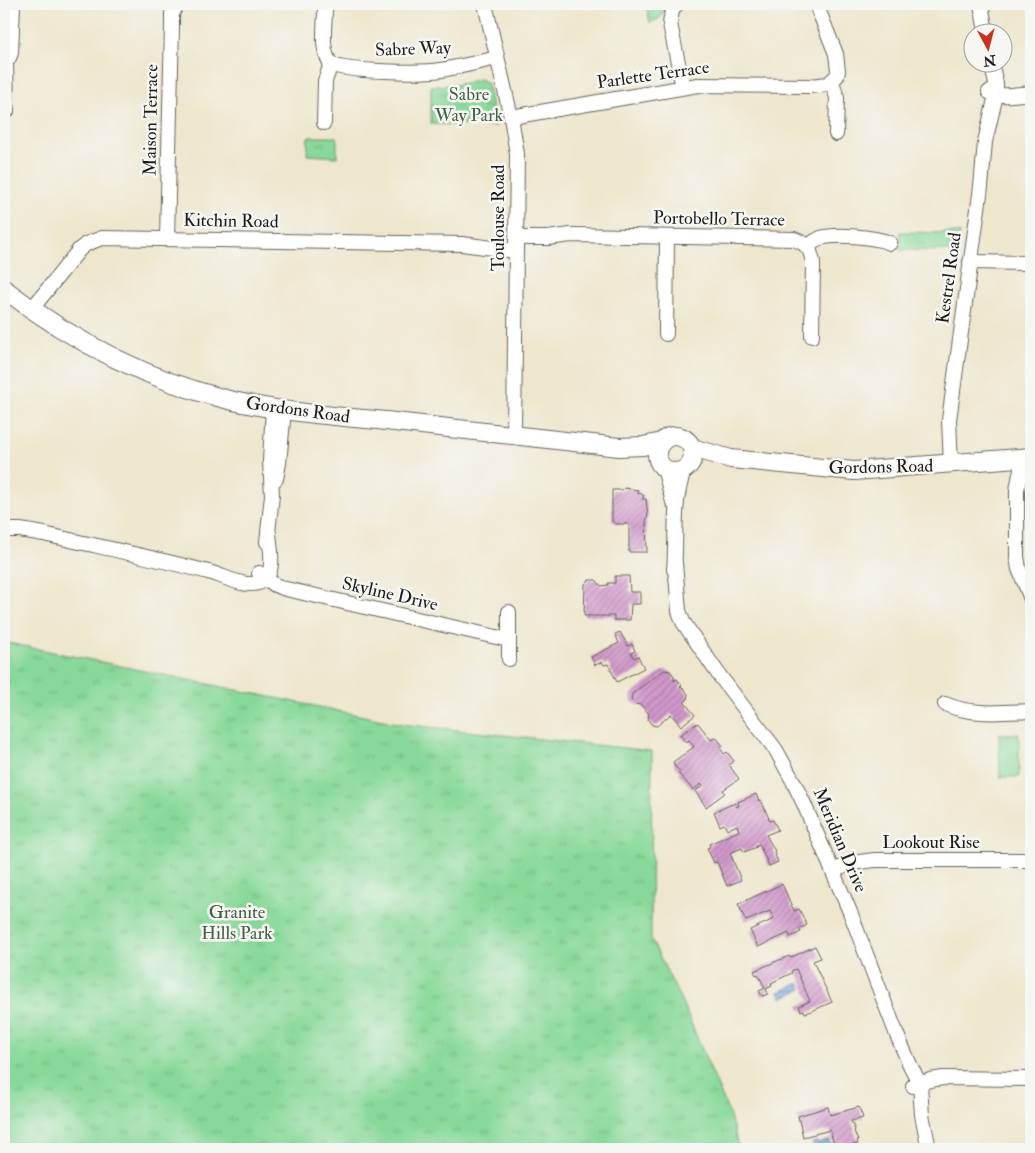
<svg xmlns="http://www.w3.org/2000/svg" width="1035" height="1153" font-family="'IM FELL Double Pica',serif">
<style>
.grass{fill:url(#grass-tufts);stroke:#527a5a}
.pitch{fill:#88d999;stroke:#527a5a}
.water{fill:url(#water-rules);stroke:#48627e}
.building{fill:url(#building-hatch)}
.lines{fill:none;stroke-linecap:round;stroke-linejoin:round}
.minor-casing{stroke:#66635a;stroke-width:16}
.tertiary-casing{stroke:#66635a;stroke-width:20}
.minor{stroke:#fff;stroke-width:14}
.tertiary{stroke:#fff;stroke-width:18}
.labels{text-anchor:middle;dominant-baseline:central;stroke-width:5;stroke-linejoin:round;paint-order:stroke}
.street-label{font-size:18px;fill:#1c1c1c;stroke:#f6f6f2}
.park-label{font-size:18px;fill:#425e48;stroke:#f6f6f2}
</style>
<defs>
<pattern id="grass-tufts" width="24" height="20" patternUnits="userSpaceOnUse" patternTransform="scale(1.25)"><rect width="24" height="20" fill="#88d999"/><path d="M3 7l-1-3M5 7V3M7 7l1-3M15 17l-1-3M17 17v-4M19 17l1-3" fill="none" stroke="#75ba83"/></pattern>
<pattern id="water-rules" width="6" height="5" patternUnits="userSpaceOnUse" patternTransform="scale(1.25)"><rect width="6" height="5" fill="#74a7e0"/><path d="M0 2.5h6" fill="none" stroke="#5e87b5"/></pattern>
<pattern id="building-hatch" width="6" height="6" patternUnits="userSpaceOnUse" patternTransform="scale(1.25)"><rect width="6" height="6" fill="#d299cc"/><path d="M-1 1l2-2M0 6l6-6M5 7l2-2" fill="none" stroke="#aa7ca5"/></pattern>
</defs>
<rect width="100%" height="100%" fill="#f6f6f2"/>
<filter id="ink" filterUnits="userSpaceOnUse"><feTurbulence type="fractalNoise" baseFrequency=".02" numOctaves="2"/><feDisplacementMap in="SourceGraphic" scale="10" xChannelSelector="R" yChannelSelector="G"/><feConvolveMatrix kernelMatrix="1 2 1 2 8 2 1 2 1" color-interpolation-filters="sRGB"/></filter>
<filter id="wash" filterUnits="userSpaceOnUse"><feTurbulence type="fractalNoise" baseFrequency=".0096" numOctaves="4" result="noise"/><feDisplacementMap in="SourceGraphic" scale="20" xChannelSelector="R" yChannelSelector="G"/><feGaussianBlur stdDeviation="1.12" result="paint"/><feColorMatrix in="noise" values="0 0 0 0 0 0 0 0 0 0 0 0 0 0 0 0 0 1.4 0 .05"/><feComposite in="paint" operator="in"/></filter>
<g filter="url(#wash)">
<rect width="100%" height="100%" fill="#eee7ce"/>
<g class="grass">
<path d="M646 4H668L659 19 650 23Z"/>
<path d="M480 79 487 83 496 126 431 124V86L456 85Z"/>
<path d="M308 137H337V157L307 155Z"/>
<path d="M900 232 960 233 957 251 900 250Z"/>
<path d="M4 642 402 724 652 751 651 939 682 1002 729 1113 739 1149H4Z"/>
</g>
<path class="pitch" d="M999 734H1019V777H1000Z"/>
<g class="water">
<path d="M799 983 802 989 782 998 779 992Z"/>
<path d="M830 1140 832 1147 814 1149 812 1143 817 1142 818 1144Z"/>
</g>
<g id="blocks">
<g class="building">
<path d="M624 488 638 490V494L640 493 644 496 642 499H646L648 516 646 521 647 552H629V524H616L612 521V490H622Z"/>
<path d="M615 576H629L630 592H640V604H631L630 620H614V616H584L585 584 589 580H596L601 586 608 585V583H615Z"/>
<path d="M620 632 628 646 632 644 635 651 631 653 634 658 638 656 644 668 617 682 608 664 604 665 602 662 595 665 591 657 619 643 615 634Z"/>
<path d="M664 670 670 671 674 676V681L677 679 682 685 680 687 684 689 688 694 687 700 684 702 695 715 681 726 671 714 657 726 652 725 648 720 649 714 641 705 635 704 631 700 632 694Z"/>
<path d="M698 723 711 740 716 737 723 746 720 748 724 754 727 752 734 761 729 765 739 779 723 790 725 793 706 807 695 791 703 786 701 784 693 790 678 773 680 771 674 766 675 765 673 762 694 747 689 740 686 742 680 735Z"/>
<path d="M756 794 759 801 761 800 770 821 773 820 778 830 766 835 775 851 774 852 778 862 769 866 759 844 756 845 757 847 744 852 742 848 730 853 741 880 727 886 717 862 714 863 707 848 710 847 709 844 739 831 737 825 727 830 724 824 720 826 714 812 735 803 737 807 739 806 738 802Z"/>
<path d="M782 884 794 911 799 909 807 925 799 929 801 932 790 937 789 933 758 947 750 930 774 919 770 911 746 921 738 904Z"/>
<path d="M815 946 821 958 813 961 832 1002 812 1011 805 1013 804 1010 801 1011 799 1006 810 1001 796 969 791 971 792 973 771 983 772 986 766 989 768 994 762 996 759 991 765 988 758 974 756 975 754 971 789 956 790 958Z"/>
<path d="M828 1107 830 1115 859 1107 863 1118 851 1121 855 1130 854 1131 858 1141 857 1142 858 1144 835 1149 830 1130 803 1137 798 1116Z"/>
</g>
</g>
</g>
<g filter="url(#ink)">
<use href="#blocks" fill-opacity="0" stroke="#66635a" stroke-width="1"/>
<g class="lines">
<defs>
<g id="minor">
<path d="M485 4 511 117 517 154 514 435"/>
<path d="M677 4 672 10 670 24 683 87"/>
<path d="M981 4 986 32"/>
<path d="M6 63 7 111"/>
<path d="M331 64C344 72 424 73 441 70 460 67 479 62 497 58"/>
<path d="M4 65 9 58 11 53 13 4"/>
<path d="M832 81 837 98 836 134"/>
<path d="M989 92C1002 98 1017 94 1031 93"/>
<path d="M511 117 698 85 810 86 828 84 837 76 838 71 836 54 816 4"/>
<path d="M324 123 325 81 331 64C319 48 326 23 325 4"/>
<path d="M167 238 172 25V14L177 4"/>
<path d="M516 238H548L571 235 794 239 803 243 807 247C812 243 816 240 821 238 836 233 875 237 890 243"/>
<path d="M807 247 810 251 813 262 812 336"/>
<path d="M970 262 1031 263"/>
<path d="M31 310 79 250 86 244 102 238 462 244 516 251"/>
<path d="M666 334 667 237"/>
<path d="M1023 458 1017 490V557L1019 569 1031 599"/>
<path d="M951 465 949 420 981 187 985 142 996 95V84L991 62"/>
<path d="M664 468 673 502"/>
<path d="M276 479 279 463 284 410"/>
<path d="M4 530H20L44 534C100 547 156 558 212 573 226 577 248 590 263 581 276 572 270 547 269 533"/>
<path d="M267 542 272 495 270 461 273 408"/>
<path d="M675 563 679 611 683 622 719 675 776 750 793 781 804 804 850 912 897 1035 910 1065 920 1084 922 1115 929 1149"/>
<path d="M674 570C677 534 672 506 684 470"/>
<path d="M259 573 275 585 286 589 509 640"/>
<path d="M509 659V612"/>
<path d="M945 704C972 716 1003 712 1031 711"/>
<path d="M833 871 851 863 875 860H1031"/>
<path d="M913 1086 930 1080 943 1078 1031 1079"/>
</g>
<g id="tertiary">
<path d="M4 289C71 340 147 380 229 400 280 412 334 416 386 421 464 430 541 438 619 447L643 446 662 442"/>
<circle cx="675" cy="454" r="18"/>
<path d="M692 448 731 459 854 471 1031 457"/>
</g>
</defs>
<use href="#minor" class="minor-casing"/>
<use href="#tertiary" class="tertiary-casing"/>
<use href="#minor" class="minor"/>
<use href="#tertiary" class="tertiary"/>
</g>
</g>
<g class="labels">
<g class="street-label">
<text transform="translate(413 49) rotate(-2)">Sabre Way</text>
<text transform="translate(653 75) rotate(-8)">Parlette Terrace</text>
<text transform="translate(151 120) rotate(-89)">Maison Terrace</text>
<text transform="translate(498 218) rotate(-90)">Toulouse Road</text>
<text transform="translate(719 219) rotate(1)">Portobello Terrace</text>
<text transform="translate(231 221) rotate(1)">Kitchin Road</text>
<text transform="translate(949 278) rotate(-82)">Kestrel Road</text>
<text transform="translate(298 410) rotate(8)">Gordons Road</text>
<text transform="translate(881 467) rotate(-1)">Gordons Road</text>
<text transform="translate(390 594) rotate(13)">Skyline Drive</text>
<text transform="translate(840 840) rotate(67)">Meridian Drive</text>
<text x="931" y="842">Lookout Rise</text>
</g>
<g class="park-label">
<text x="469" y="94">Sabre<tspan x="469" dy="21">Way Park</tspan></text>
<text x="237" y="912">Granite<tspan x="237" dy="21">Hills Park</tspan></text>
</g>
</g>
<rect width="1035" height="1153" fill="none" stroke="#f6f6f2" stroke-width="20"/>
<g transform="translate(988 48) rotate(173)"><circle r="24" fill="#f6f6f2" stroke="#9f9f9c"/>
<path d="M0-4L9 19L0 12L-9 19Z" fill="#c8321e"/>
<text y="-8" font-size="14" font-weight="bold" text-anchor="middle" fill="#1c1c1c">N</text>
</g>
</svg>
